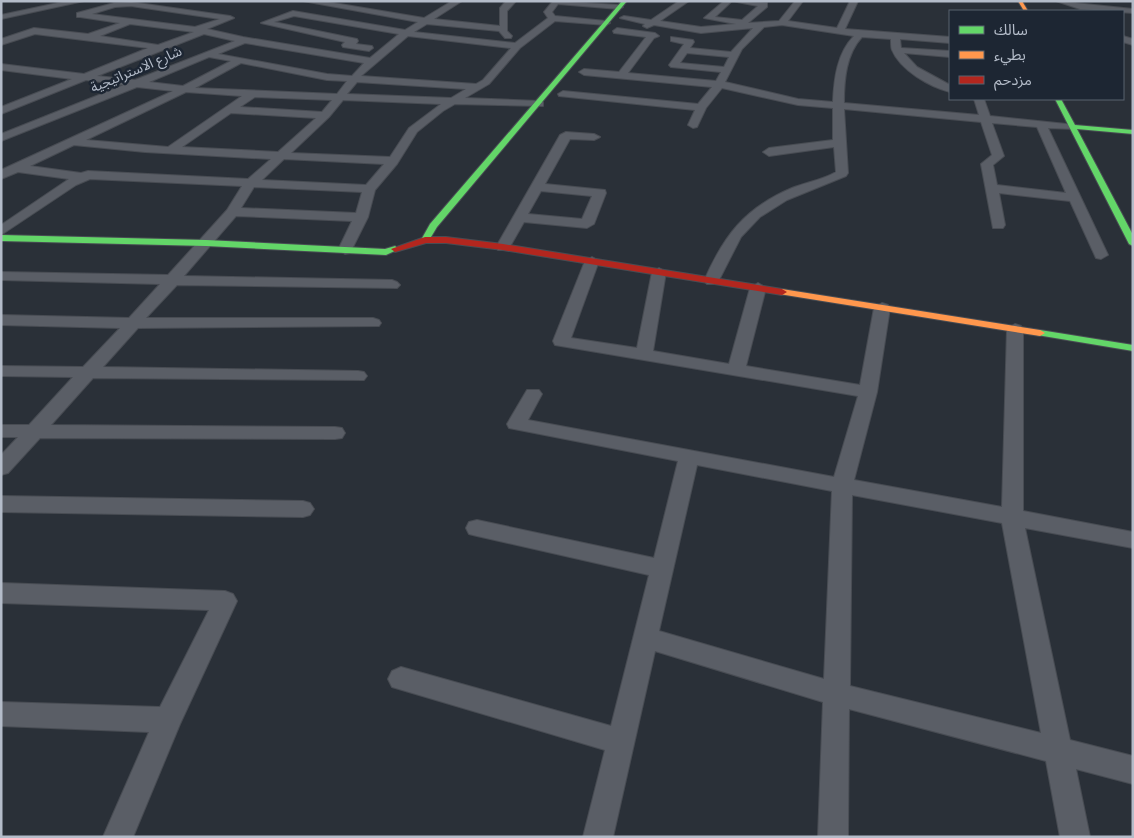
<svg xmlns="http://www.w3.org/2000/svg" width="1134" height="838" font-family="Poppins,'Noto Sans Arabic',sans-serif">
<style>
.lines{fill:none;stroke-linecap:round;stroke-linejoin:round}
.street-casing{stroke:#484c53;stroke-width:2}
.fast-casing{stroke:#484c53;stroke-width:2}
.slow-casing{stroke:#484c53;stroke-width:2}
.jam-casing{stroke:#484c53;stroke-width:2}
.street{fill:#5a5e66;fill-rule:evenodd}
.fast{fill:#63d668;fill-rule:evenodd}
.slow{fill:#ff974d;fill-rule:evenodd}
.jam{fill:#b3261e;fill-rule:evenodd}
.labels{text-anchor:middle;dominant-baseline:central;stroke-width:5;stroke-linejoin:round;paint-order:stroke}
.far-street-label{font-size:14px;fill:#b4bcc9;stroke:#1d2633}
</style>
<rect width="100%" height="100%" fill="#2a3038"/>
<g class="lines">
<defs>
<g id="street">
<path d="M67 1H84L1 19V15Z"/>
<path d="M303 1H322L424 18 452 1H462L434 19 500 26V8L506 1H516L507 11V31L512 36 511 38H505L499 31 427 24 414 32 515 43 548 18 544 12 553 1 619 5 623 7 619 9 558 4 552 12 555 16 606 21 610 23 606 25 555 21 520 48 489 84 465 98 539 101 543 102V106L455 104 443 111 417 132 397 164 375 190 368 217 350 253 345 254 338 250 352 221 236 216 184 276 392 280 397 282 400 285 397 288 177 285 146 318H373L379 320 381 323 379 326 138 328 103 367 358 371 364 372 367 376 364 380 93 378 51 425 335 427 342 428 345 433 342 438 335 439 40 438 8 473 1 475V455L18 437H1V425H29L73 377 1 376V366L83 367 120 328 1 325V315L129 318 160 284 1 280V272L168 275 227 210 242 186 90 179 76 185 1 235V225L69 179 18 172 1 179V170L173 91 137 87 1 141V134L124 85 86 80 1 114V107L72 79 1 70V64L84 74 148 48 35 34 1 45V39L34 28 88 34 120 23 80 17H77V13L114 3 131 2 230 16 234 18 207 29 243 37 370 58 399 34 294 16 274 22 357 39 358 41 356 44 372 46 373 48 369 51 343 47 342 45 345 42 261 23 293 11 405 30 418 22ZM131 6 220 19 195 27 92 14 115 7ZM130 24 194 32 158 45 100 36ZM204 34 235 41 135 80 97 76ZM408 36 511 48 483 80 476 84 361 76ZM245 43 364 63 352 76 327 74 218 54ZM209 57 231 61 183 86 149 82ZM241 63 327 80 347 81 337 94 195 88ZM357 82 466 89 451 98 347 94ZM186 92 242 96 168 147 86 140ZM255 97 332 100 322 112 240 107ZM343 100 441 104 409 128 390 157 291 153 329 117ZM231 113 316 118 278 152 182 147ZM74 145 145 152 271 159 248 179 88 171 81 173 30 166ZM284 159 384 164 366 185 262 180ZM254 187 362 192 356 213 241 208Z"/>
<path d="M679 1H689L660 21 701 27 736 24 704 18 724 1 767 3V7L748 23 779 21 795 1H803L788 21 837 28 850 1H858L845 29 950 37V43L900 39 901 48 950 51V57L904 53 917 67 950 85V92C930 87 900 70 892 50 891 49 891 42 891 39L862 37C846 54 844 80 844 103L979 115 974 99H984L990 116 1076 125V129L1048 128 1108 255 1101 259 1096 258 1070 201 999 193 1005 225 1003 228H993L981 164 992 155 981 122 844 109 848 173 846 176 787 200 760 217 741 237 717 284H707L704 281C724 235 745 208 792 188 807 182 822 180 836 172L834 147 769 156 763 152 769 148 833 140V108L798 105 722 88 706 108 697 127 693 128 688 125 695 110 559 96 558 94 563 91 698 104 712 87 584 75 579 72 584 69 619 72 646 37 614 33 613 31 617 28 655 33 659 36 654 38 628 73 716 81 721 72 671 67 669 65 684 44 671 41V37L693 40 694 42 690 48 731 52 753 28 701 33 654 25 647 28 643 26 645 24 620 18 624 16 651 20ZM732 1 758 6 742 20 715 17ZM782 25 854 36C837 53 834 79 833 102L798 99 725 82 742 49 764 27ZM687 53 729 57 724 67 680 63ZM992 123 1037 127 1066 193 997 185 993 165 1004 156Z"/>
<path d="M1056 1 1133 9V13L1080 9Z"/>
<path d="M1123 36 1133 39V45L1123 42Z"/>
<path d="M566 132 594 134 600 137 594 140 570 139 545 184 605 190 606 193 594 224 587 228 524 222 508 250H498L496 247 560 135ZM541 191 592 196 582 219 528 214Z"/>
<path d="M592 257 599 261 571 338 637 348 652 272 659 268 666 272 653 351 729 364 750 288 758 283 766 288 746 366 860 385 874 308 882 303 888 305 890 308 877 392 854 480 1002 507 1007 329 1015 324 1021 326 1023 329V511L1133 532V548L1025 528 1070 740 1133 756V784L1076 769 1090 837H1060L1046 761 849 709 848 837H818L823 702 655 651 613 837H583L605 750 392 687 388 679 392 671 401 667 611 726 649 575 477 536 469 534 466 528 469 522 477 520 654 558 678 461 509 428 507 424 527 390H539L542 394 528 420 834 477 858 396 555 345 553 341 585 261ZM697 465 832 491 824 679 659 631ZM852 495 1002 523 1041 733 850 686Z"/>
<path d="M1 496 303 501 310 503 314 509 310 515 303 517 1 512Z"/>
<path d="M1 583 225 591 233 594 237 601 180 724 133 837H103L149 732 1 726V702L160 707 209 610 1 603Z"/>
</g>
<g id="fast">
<path d="M622 1H627L437 227 428 242H422L421 240 430 224Z"/>
<path d="M1055 99H1061L1075 125 1133 130V134L1077 129 1133 235V246L1129 244Z"/>
<path d="M1 235 206 240 385 249 395 246 399 249 386 255 206 246 1 241Z"/>
<path d="M1040 330 1133 345V351L1037 335 1035 333 1037 331Z"/>
</g>
<g id="slow">
<path d="M1018 1H1022L1028 11H1024Z"/>
<path d="M782 289 1040 330 1045 333 1040 336 779 294 777 292Z"/>
</g>
<path id="jam" d="M425 237H446L503 244 782 289 787 292 782 295 503 250 446 243H426L395 252 391 249Z"/>
</defs>
<use href="#street" class="street-casing"/>
<use href="#fast" class="fast-casing"/>
<use href="#slow" class="slow-casing"/>
<use href="#jam" class="jam-casing"/>
<use href="#street" class="street"/>
<use href="#fast" class="fast"/>
<use href="#slow" class="slow"/>
<use href="#jam" class="jam"/>
</g>
<g class="labels">
<g class="far-street-label">
<text transform="translate(136 69) rotate(-23)">شارع الاستراتيجية</text>
</g>
</g>
<rect width="1134" height="838" fill="none" stroke="#b4bcc9" stroke-width="5"/>
<rect x="949" y="10" width="175" height="90" fill="#1d2633" stroke="#59626f"/>
<rect x="959" y="26" width="25" height="8" fill="#63d668" stroke="#59626f"/>
<text x="994" y="35" font-size="15" fill="#b4bcc9">سالك</text>
<rect x="959" y="51" width="25" height="8" fill="#ff974d" stroke="#59626f"/>
<text x="994" y="60" font-size="15" fill="#b4bcc9">بطيء</text>
<rect x="959" y="76" width="25" height="8" fill="#b3261e" stroke="#59626f"/>
<text x="994" y="85" font-size="15" fill="#b4bcc9">مزدحم</text>
</svg>
